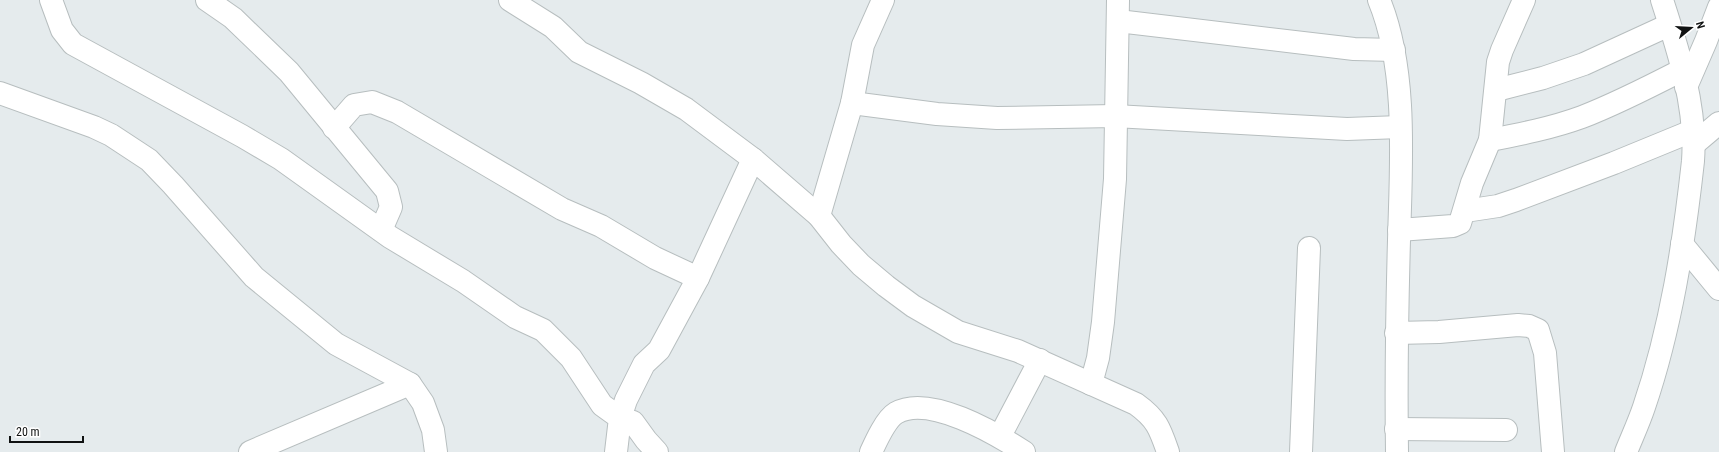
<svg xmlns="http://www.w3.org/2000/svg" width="1719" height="452" font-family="'Roboto Condensed',sans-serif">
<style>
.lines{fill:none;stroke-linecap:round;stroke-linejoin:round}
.minor-casing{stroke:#b7bebf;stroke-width:24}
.minor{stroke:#fff;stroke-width:22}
</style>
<rect width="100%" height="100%" fill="#e5ebed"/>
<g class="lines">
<defs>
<g id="minor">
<path d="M51 0 62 30 73 44 242 136 281 159 390 237 463 281 515 317 543 330 571 358 602 405 620 418 616 452"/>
<path d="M207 0 233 18 289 72 387 191 391 207 381 230"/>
<path d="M510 0 553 27 579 52 641 83 686 109 753 159 819 216 841 244 861 265 886 286 913 306 958 332 1018 351 1136 404C1157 419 1160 429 1168 452"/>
<path d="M1379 0C1408 70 1401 165 1399 240 1397 311 1396 381 1397 452"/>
<path d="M1118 21 1354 49 1394 50"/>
<path d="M1686 87 1706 41 1719 7"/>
<path d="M1496 90 1543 78 1584 64 1669 25"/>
<path d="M0 93 94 127 111 135 149 160 173 185 254 277 336 344 410 384 423 403 433 430 436 452"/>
<path d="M852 103 937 114 997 118 1115 116 1347 129 1400 127"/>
<path d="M334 128 354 105 372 102 397 112 562 209 601 226 655 258 698 278"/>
<path d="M1490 140C1521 134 1552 128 1582 117 1616 104 1649 87 1682 70"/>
<path d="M1694 144 1719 123"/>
<path d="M1465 211 1498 206 1516 200 1614 163 1692 131"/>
<path d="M819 216 852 103 863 45 883 0"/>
<path d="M1399 230 1453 226 1460 223 1472 183 1490 140 1498 62 1502 50 1524 0"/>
<path d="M1682 244 1719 289"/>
<path d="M1396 333 1439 332 1518 325 1529 326 1538 330 1545 353 1553 452"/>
<path d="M1091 384 1098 358 1103 322 1115 179 1118 0"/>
<path d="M1396 429 1506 430"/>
<path d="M1000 436 1040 360"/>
<path d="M250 452 410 384"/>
<path d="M657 452 646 440 633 422 620 418 626 400 644 364 659 350 698 278 753 159"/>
<path d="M871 452C876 441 886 419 896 413 929 394 995 433 1024 452"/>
<path d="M1301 452 1309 248"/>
<path d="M1626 452C1632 437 1639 422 1644 407 1671 328 1684 243 1693 161 1697 108 1678 49 1662 0"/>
</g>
</defs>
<use href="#minor" class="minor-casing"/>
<use href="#minor" class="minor"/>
</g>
<g transform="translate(1691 28) rotate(72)" stroke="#ffffff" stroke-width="3" paint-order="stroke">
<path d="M0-3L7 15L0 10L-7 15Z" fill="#101212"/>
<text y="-6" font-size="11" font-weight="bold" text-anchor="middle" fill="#101212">N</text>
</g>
<path d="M10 436v6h73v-6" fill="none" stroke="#101212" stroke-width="2"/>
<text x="16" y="436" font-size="12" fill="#101212" stroke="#ffffff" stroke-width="3" paint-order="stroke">20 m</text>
</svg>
